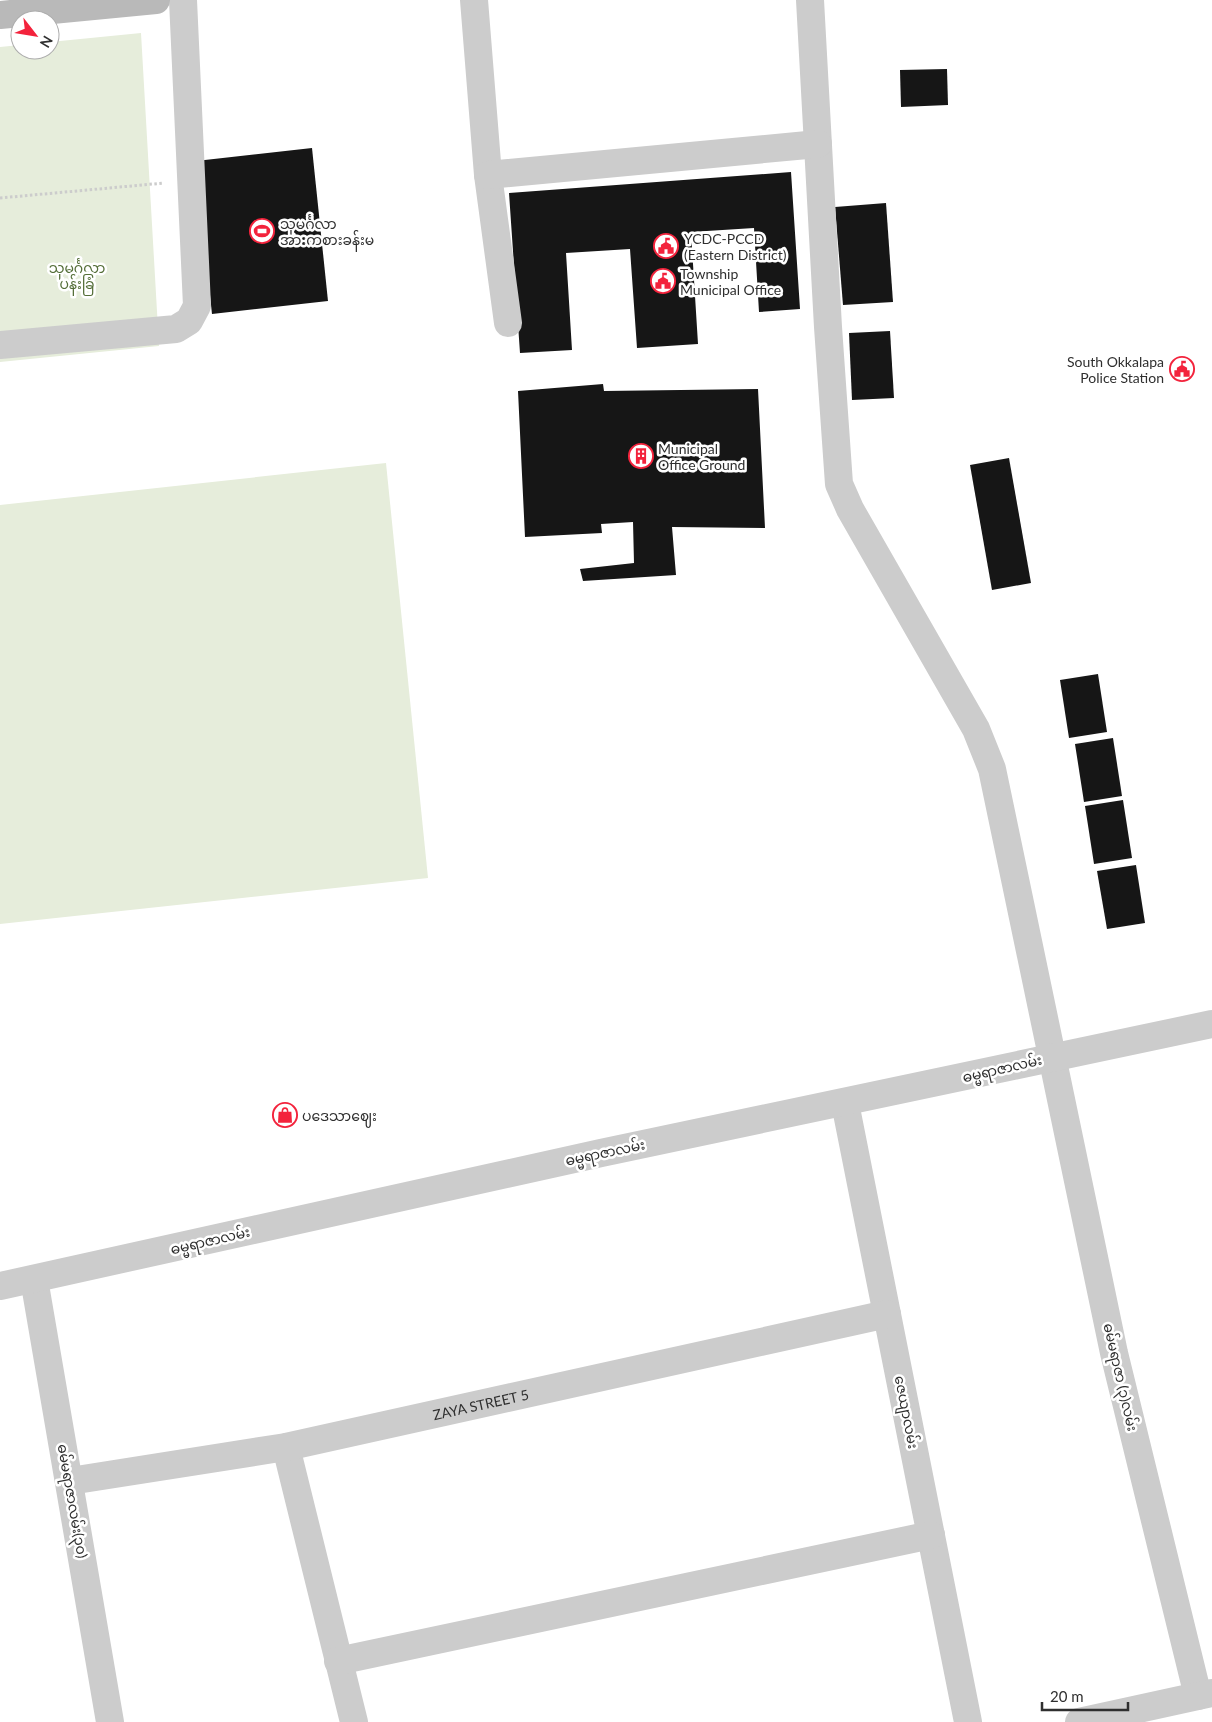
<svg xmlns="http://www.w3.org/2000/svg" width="1212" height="1722" font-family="Lato,'Noto Sans Myanmar',sans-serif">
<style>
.green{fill:#e6eddb}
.building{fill:#161616}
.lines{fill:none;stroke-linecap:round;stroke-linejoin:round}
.path{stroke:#ccc;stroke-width:3;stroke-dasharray:2.5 2.5;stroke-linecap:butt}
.minor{stroke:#ccc;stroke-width:28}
.secondary{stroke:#b9b9b9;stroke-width:28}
.labels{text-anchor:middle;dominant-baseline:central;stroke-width:5;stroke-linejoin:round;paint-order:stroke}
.poi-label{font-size:14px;fill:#2f2f2f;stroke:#fff;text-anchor:start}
.park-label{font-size:14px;fill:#546e38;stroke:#fff}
.street-label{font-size:14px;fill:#2f2f2f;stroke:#fff}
</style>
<rect width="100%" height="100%" fill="#fff"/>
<g class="green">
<path d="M141 33 159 346 0 362V47L20 45V50H50V42Z"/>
<path d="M386 463 428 878 0 924V505Z"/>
</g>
<g class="building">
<path d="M947 69 948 105 901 107 900 70Z"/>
<path d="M312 148 328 301 212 314 196 161Z"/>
<path d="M791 172 800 309 759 312 754 228 691 232 698 344 637 348 630 249 566 253 572 350 520 353 509 193Z"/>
<path d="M886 203 893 302 843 305 835 207Z"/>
<path d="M890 331 894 398 852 400 849 333Z"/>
<path d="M603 384 604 391 758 389 765 528 672 527 676 575 583 581 580 569 634 563 633 522 601 524 602 533 525 537 518 391Z"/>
<path d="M1009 458 1031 583 992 590 970 465Z"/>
<path d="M1098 674 1107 732 1069 738 1060 680Z"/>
<path d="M1113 738 1122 796 1084 802 1075 744Z"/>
<path d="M1123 800 1132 858 1094 864 1085 806Z"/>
<path d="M1136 865 1145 923 1107 929 1097 871Z"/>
</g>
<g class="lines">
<path class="path" d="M0 198 164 183"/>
<g class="minor">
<path d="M474 0 488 175 508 323"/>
<path d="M810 0 828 327 839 484 850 509 976 729 992 769 1114 1353 1198 1696"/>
<path d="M488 175 818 144"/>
<path d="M0 345 176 329 189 321 197 306 183 0"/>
<path d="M845 1103 968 1722"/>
<path d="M34 1279 110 1722"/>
<path d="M0 1286 601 1153 1212 1024"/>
<path d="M286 1447 354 1722"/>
<path id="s1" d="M70 1481 286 1447 887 1314"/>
<path d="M338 1661 931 1535"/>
<path d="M1079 1722 1212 1693"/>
</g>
<path class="secondary" d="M0 15 156 0"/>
</g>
<defs>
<symbol id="stadium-ring" viewBox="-11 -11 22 22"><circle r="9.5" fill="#fff" stroke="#f3233c" stroke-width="1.5"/><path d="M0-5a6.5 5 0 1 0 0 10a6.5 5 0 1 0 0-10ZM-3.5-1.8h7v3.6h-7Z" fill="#f3233c"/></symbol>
<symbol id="civic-ring" viewBox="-11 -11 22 22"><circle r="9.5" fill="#fff" stroke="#f3233c" stroke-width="1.5"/><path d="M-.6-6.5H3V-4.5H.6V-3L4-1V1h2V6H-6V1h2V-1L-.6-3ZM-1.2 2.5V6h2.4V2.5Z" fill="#f3233c"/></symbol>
<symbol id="building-ring" viewBox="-11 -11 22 22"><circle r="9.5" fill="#fff" stroke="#f3233c" stroke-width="1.5"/><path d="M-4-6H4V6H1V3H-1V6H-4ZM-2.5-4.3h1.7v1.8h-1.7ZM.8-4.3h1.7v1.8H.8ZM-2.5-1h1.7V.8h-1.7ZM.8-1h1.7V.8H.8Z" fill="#f3233c"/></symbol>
<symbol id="shop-ring" viewBox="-11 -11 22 22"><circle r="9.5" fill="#fff" stroke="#f3233c" stroke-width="1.5"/><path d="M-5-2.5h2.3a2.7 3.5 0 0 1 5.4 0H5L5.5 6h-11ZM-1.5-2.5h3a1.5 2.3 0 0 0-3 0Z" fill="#f3233c"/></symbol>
</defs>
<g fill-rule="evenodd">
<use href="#stadium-ring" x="248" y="217" width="28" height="28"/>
<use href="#civic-ring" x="652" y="232" width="28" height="28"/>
<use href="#civic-ring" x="649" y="267" width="28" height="28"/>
<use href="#civic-ring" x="1168" y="355" width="28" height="28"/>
<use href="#building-ring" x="627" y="442" width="28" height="28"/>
<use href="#shop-ring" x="271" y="1101" width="28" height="28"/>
</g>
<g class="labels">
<g class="poi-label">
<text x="280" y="223">သုမင်္ဂလာ<tspan x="280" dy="16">အားကစားခန်းမ</tspan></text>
<text x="684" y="238">YCDC-PCCD<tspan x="684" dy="16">(Eastern District)</tspan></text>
<text x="680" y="273">Township<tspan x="680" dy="16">Municipal Office</tspan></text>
<text x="1164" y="361" text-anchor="end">South Okkalapa<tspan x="1164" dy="16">Police Station</tspan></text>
<text x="658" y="448">Municipal<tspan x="658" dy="16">Office Ground</tspan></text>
<text x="302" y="1115">ပဒေသာဈေး</text>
</g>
<g class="park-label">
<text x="77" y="267">သုမင်္ဂလာ<tspan x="77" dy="16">ပန်းခြံ</tspan></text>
</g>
<g class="street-label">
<text transform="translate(1002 1068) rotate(-13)">ဓမ္မရာဇာလမ်း</text>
<text transform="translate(605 1152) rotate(-12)">ဓမ္မရာဇာလမ်း</text>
<text transform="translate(210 1240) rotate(-13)">ဓမ္မရာဇာလမ်း</text>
<text transform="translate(1121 1377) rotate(77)">ဓမ်မရာဇာ (၃)လမ်း</text>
<text stroke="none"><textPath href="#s1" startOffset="418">ZAYA STREET 5</textPath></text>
<text transform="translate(907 1412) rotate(79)">ဇေယျာလမ်း</text>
<text transform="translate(73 1501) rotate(80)">ဓမ်မရာဇာလမ်း(၃၀)</text>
</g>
</g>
<g transform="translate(35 35) rotate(121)"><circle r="24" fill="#ffffff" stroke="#acacac"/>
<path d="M0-4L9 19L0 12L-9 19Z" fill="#f3233c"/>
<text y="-8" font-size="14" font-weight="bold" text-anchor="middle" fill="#2f2f2f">N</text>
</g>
<path d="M1042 1702v8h86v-8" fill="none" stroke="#2f2f2f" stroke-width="2.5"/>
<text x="1050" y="1702" font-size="15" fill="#2f2f2f" stroke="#ffffff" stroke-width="4" paint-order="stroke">20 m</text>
</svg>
